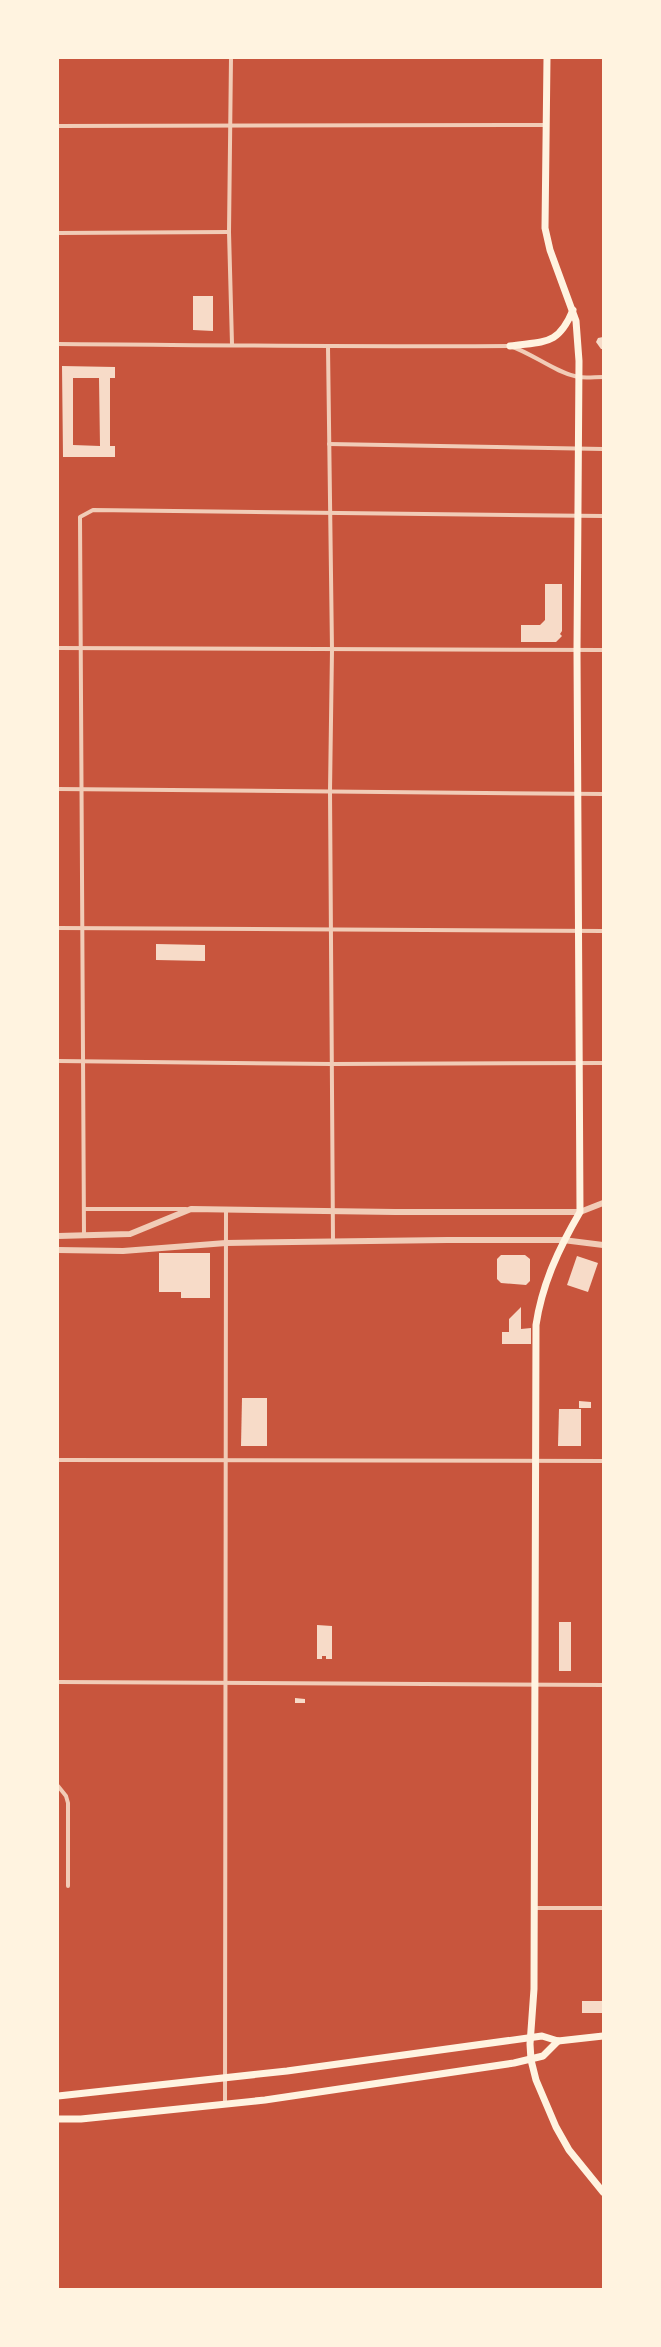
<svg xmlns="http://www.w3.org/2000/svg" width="661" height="2347" font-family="Helvetica,sans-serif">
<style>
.building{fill:#f7dbc8;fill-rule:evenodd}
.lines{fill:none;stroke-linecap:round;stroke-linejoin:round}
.minor{stroke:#f1ccb7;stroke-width:4}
.tertiary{stroke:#f1ccb7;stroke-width:6}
.secondary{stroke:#fff3e0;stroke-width:7}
</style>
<rect width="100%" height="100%" fill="#c8553d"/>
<g class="building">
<path d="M193 296H213V331L193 330Z"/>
<path d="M603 337V349H601L596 342 598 338Z"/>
<path d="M62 366 115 367V378H110V446H115V457H63ZM73 378H99L100 446 73 445Z"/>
<path d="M545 584H562V631L560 634 562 636 556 642H521V625H540L545 620Z"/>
<path d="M156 944 205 945V961L156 960Z"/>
<path d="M159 1253H210V1298H181V1292H159Z"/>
<path d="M501 1255H525L530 1259V1281L526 1285 501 1283 497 1279V1259Z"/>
<path d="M577 1256 598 1263 588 1292 567 1285Z"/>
<path d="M521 1307V1329L531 1328V1344H502V1332H509V1319Z"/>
<path d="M242 1398H267V1446H241Z"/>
<path d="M579 1401 591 1402V1408H579Z"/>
<path d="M559 1409H581V1446H558Z"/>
<rect x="559" y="1622" width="12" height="49"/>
<path d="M317 1625 332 1626V1659H326V1656H322V1659H317Z"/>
<path d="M295 1698 305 1699V1703H295Z"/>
<rect x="582" y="2001" width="21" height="12"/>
</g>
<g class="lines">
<g class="minor">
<path d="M231 58 229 232 232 344"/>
<path d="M58 126 547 125"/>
<path d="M58 233 229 232"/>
<path d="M58 344C209 345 359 347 510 346 534 354 554 372 578 377 586 378 595 377 603 377"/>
<path d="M328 347 332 650 330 791 333 1241"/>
<path d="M329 444 603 449"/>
<path d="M58 648 603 650"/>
<path d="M58 789 603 794"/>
<path d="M58 928 603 931"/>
<path d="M58 1061 332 1064 603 1063"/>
<path d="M85 1209H186"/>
<path d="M84 1235 80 517 93 510 603 516"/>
<path d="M58 1460 603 1461"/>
<path d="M58 1682 603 1685"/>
<path d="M58 1786 66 1796 68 1803V1886"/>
<path d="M534 1908H603"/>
<path d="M225 2105 226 1210"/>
</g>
<g class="tertiary">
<path d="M58 1236 130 1234 191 1209 395 1212H580L603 1203"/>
<path d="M58 1250 123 1251 226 1243 447 1240H563L603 1245"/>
</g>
<g class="secondary">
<path d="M547 58 545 228 550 250 576 321 579 361 577 650 580 1212C559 1248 542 1284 536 1325L534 1989 530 2044 531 2060 536 2080 556 2127 569 2150 603 2192"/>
<path d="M510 346C545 341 558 346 573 310"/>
<path d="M58 2096 287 2071 542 2036 558 2041 603 2036"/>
<path d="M58 2119H81L265 2100 514 2063 543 2056 558 2041"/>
</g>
</g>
<rect width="661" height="2347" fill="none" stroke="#fff3e0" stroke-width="118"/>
</svg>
